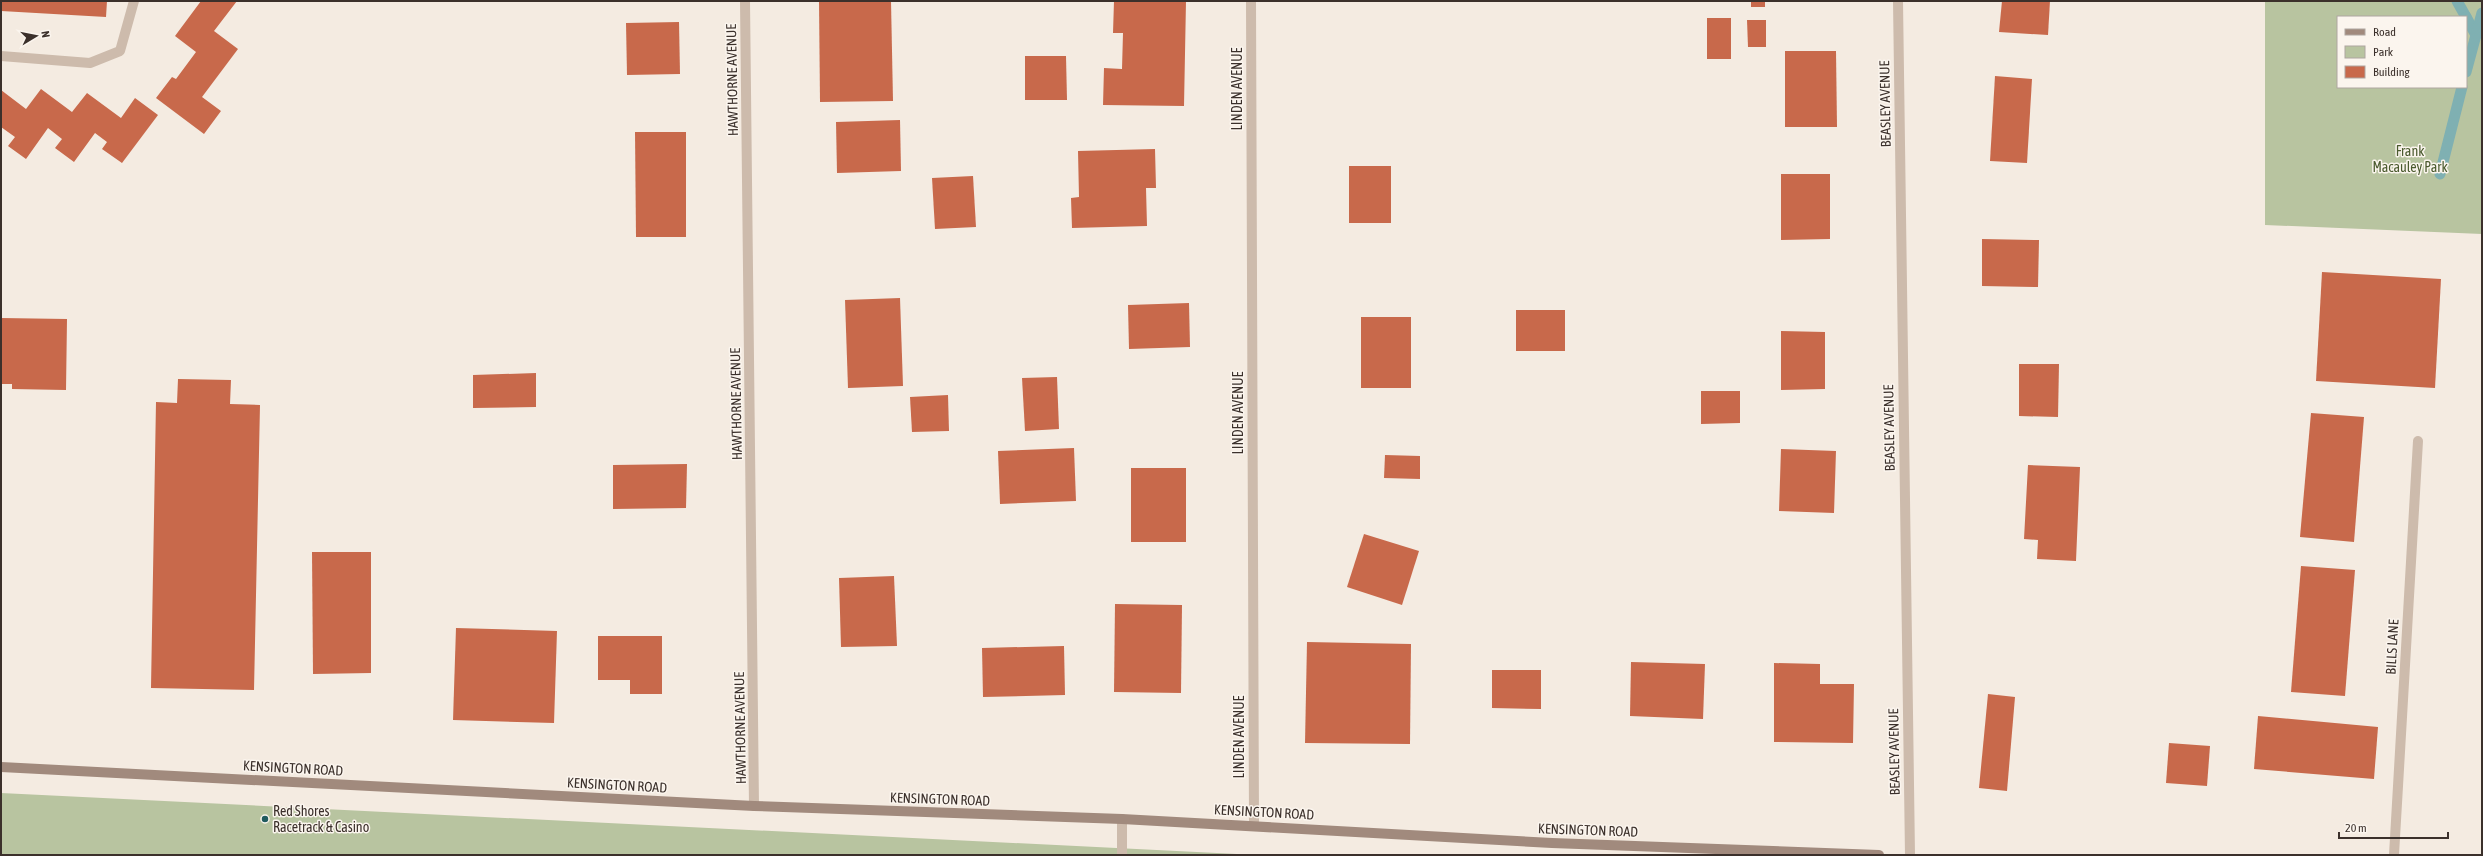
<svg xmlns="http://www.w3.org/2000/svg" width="2483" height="856" font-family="'Asap Condensed',sans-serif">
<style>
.green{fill:#b8c4a0;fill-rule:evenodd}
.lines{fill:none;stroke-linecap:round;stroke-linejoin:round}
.stream{stroke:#7fb0b2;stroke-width:11}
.building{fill:#c8694b}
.lane{stroke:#cdbbac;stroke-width:10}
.street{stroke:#cdbbac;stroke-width:10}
.secondary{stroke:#a18a7d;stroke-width:10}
.poi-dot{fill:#1f5a5e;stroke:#fbf5ee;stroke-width:1.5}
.labels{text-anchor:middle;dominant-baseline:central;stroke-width:3;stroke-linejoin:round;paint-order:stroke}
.street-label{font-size:14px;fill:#3b302b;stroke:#fbf5ee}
.park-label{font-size:14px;fill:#4a5a2e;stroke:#fbf5ee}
.poi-label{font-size:14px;fill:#3b302b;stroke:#fbf5ee;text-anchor:start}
</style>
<rect width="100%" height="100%" fill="#f4ebe1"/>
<g class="green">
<path d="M2265 1H2482V234L2265 225ZM2338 17H2466V87H2338Z"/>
<path d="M1 793 1257 855H1Z"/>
</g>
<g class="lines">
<g class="stream">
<path d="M2457 1 2466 17"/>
<path d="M2466 17 2476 35"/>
<path d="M2466 72 2482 13"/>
<path d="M2440 174 2462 87"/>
</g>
</g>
<g class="building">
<path d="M1 1H107L106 17 1 11Z"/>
<path d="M201 1H237L214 31 238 49 202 97 221 111 204 134 156 98 172 77 176 79 196 52 175 36Z"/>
<path d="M819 1H891L893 101 820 102Z"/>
<path d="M1114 1H1186L1184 106 1103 105 1104 68 1122 69 1123 33H1113Z"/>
<rect x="1751" y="1" width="14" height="6"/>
<path d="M2002 1H2050L2048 35 1999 32Z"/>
<rect x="1707" y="18" width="24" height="41"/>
<path d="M1747 20H1766V47H1748Z"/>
<path d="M679 22 680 74 627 75 626 23Z"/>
<path d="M1785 51H1836L1837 127H1785Z"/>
<path d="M1025 56H1066L1067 100H1025Z"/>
<path d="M1995 76 2032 79 2027 163 1990 161Z"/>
<path d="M41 89 72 112 87 93 121 118 135 98 158 115 122 163 102 149 107 142 95 133 74 162 55 148 62 139 48 128 26 159 8 146 15 137 1 127V90L26 109Z"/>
<path d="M900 120 901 171 837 173 836 122Z"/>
<path d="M635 132H686V237H636Z"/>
<path d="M1155 149 1156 188H1146L1147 226 1072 228 1071 198 1079 197 1078 151Z"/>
<rect x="1349" y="166" width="42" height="57"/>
<path d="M1781 174H1830V239L1781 240Z"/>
<path d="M973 176 976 227 935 229 932 178Z"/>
<path d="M1982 239 2039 240 2038 287 1982 286Z"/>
<path d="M2322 272 2441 279 2435 388 2316 381Z"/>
<path d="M900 298 903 386 848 388 845 300Z"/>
<path d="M1189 303 1190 347 1129 349 1128 305Z"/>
<rect x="1516" y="310" width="49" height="41"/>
<rect x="1361" y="317" width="50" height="71"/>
<path d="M1 318 67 319 66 390 12 389V384H1Z"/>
<path d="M1781 331 1825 332V389L1781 390Z"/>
<path d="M2019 364H2059L2058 417 2019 416Z"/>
<path d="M536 373V407L473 408V375Z"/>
<path d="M1057 377 1059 429 1025 431 1022 378Z"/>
<path d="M178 379 231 380 230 404 260 405 254 690 151 688 156 402 177 403Z"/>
<path d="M1701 391H1740V423L1701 424Z"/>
<path d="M948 395 949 431 912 432 910 397Z"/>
<path d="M2311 413 2364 417 2354 542 2300 537Z"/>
<path d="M1074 448 1076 501 1000 504 998 451Z"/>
<path d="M1781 449 1836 451 1834 513 1779 511Z"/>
<path d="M1385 455 1420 456V479L1384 478Z"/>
<path d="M687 464 686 508 613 509V465Z"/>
<path d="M2028 465 2080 467 2076 561 2037 559 2038 540 2024 539Z"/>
<rect x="1131" y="468" width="55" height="74"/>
<path d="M1364 534 1419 551 1402 605 1347 587Z"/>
<path d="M312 552H371V673L313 674Z"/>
<path d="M2301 566 2355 570 2345 696 2291 692Z"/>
<path d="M894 576 897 646 841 647 839 578Z"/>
<path d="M1115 604 1182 605 1181 693 1114 692Z"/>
<path d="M456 628 557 631 554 723 453 720Z"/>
<path d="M598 636H662V694H630V680H598Z"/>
<path d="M1307 642 1411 644 1410 744 1305 743Z"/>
<path d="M1064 646 1065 695 983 697 982 648Z"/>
<path d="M1631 662 1705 664 1703 719 1630 716Z"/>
<path d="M1774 663 1820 664V684H1854L1853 743 1774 742Z"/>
<path d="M1492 670H1541V709L1492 708Z"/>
<path d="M1988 694 2015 697 2007 791 1979 788Z"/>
<path d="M2258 716 2378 727 2374 779 2254 769Z"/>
<path d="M2169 743 2210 746 2207 786 2166 783Z"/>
</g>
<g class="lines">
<path class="lane" d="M1122 855V819"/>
<g class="street">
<path d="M745 1 754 806"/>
<path d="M1251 1 1254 826"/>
<path d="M1898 1 1910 855"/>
<path d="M1 56 90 63 120 51 134 1"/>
<path d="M2394 855 2418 441"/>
</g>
<path class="secondary" d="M1 767 754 806 1122 819 1552 843 1879 855"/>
</g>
<circle class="poi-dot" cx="265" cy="819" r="4"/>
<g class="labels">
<g class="street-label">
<text transform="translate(732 80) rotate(-91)">HAWTHORNE AVENUE</text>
<text transform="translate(1237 89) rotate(-90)">LINDEN AVENUE</text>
<text transform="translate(1885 104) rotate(-91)">BEASLEY AVENUE</text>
<text transform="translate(736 404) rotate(-91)">HAWTHORNE AVENUE</text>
<text transform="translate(1238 413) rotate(-90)">LINDEN AVENUE</text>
<text transform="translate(1889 428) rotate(-91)">BEASLEY AVENUE</text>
<text transform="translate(2392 647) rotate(-87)">BILLS LANE</text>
<text transform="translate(740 728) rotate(-91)">HAWTHORNE AVENUE</text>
<text transform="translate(1239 737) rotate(-90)">LINDEN AVENUE</text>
<text transform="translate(1894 752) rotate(-91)">BEASLEY AVENUE</text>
<text transform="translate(293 768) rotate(3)">KENSINGTON ROAD</text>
<text transform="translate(617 785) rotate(3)">KENSINGTON ROAD</text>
<text transform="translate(940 799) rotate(2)">KENSINGTON ROAD</text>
<text transform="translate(1264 812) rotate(3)">KENSINGTON ROAD</text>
<text transform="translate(1588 830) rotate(2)">KENSINGTON ROAD</text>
</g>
<g class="park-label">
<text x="2410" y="151">Frank<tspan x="2410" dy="16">Macauley Park</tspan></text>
</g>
<g class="poi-label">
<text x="273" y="811">Red Shores<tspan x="273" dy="16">Racetrack &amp; Casino</tspan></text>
</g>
</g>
<rect width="2483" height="856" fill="none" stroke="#3b302b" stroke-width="4"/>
<rect x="2337" y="16" width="130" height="72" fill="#fbf5ee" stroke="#aea6a0"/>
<rect x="2345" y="29" width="20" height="6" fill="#a18a7d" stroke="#aea6a0"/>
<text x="2373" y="36" font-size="12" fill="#3b302b">Road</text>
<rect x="2345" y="46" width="20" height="12" fill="#b8c4a0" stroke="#aea6a0"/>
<text x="2373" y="56" font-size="12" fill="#3b302b">Park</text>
<rect x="2345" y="66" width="20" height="12" fill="#c8694b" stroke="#aea6a0"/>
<text x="2373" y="76" font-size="12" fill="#3b302b">Building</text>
<g transform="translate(36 36) rotate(80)" stroke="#fbf5ee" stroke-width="3" paint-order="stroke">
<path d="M0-3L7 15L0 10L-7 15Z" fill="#3b302b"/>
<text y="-6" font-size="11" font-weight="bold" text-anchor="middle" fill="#3b302b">N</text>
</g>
<path d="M2339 832v6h109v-6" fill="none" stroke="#3b302b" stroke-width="2"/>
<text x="2345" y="832" font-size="12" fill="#3b302b" stroke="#fbf5ee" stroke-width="3" paint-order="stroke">20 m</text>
</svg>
